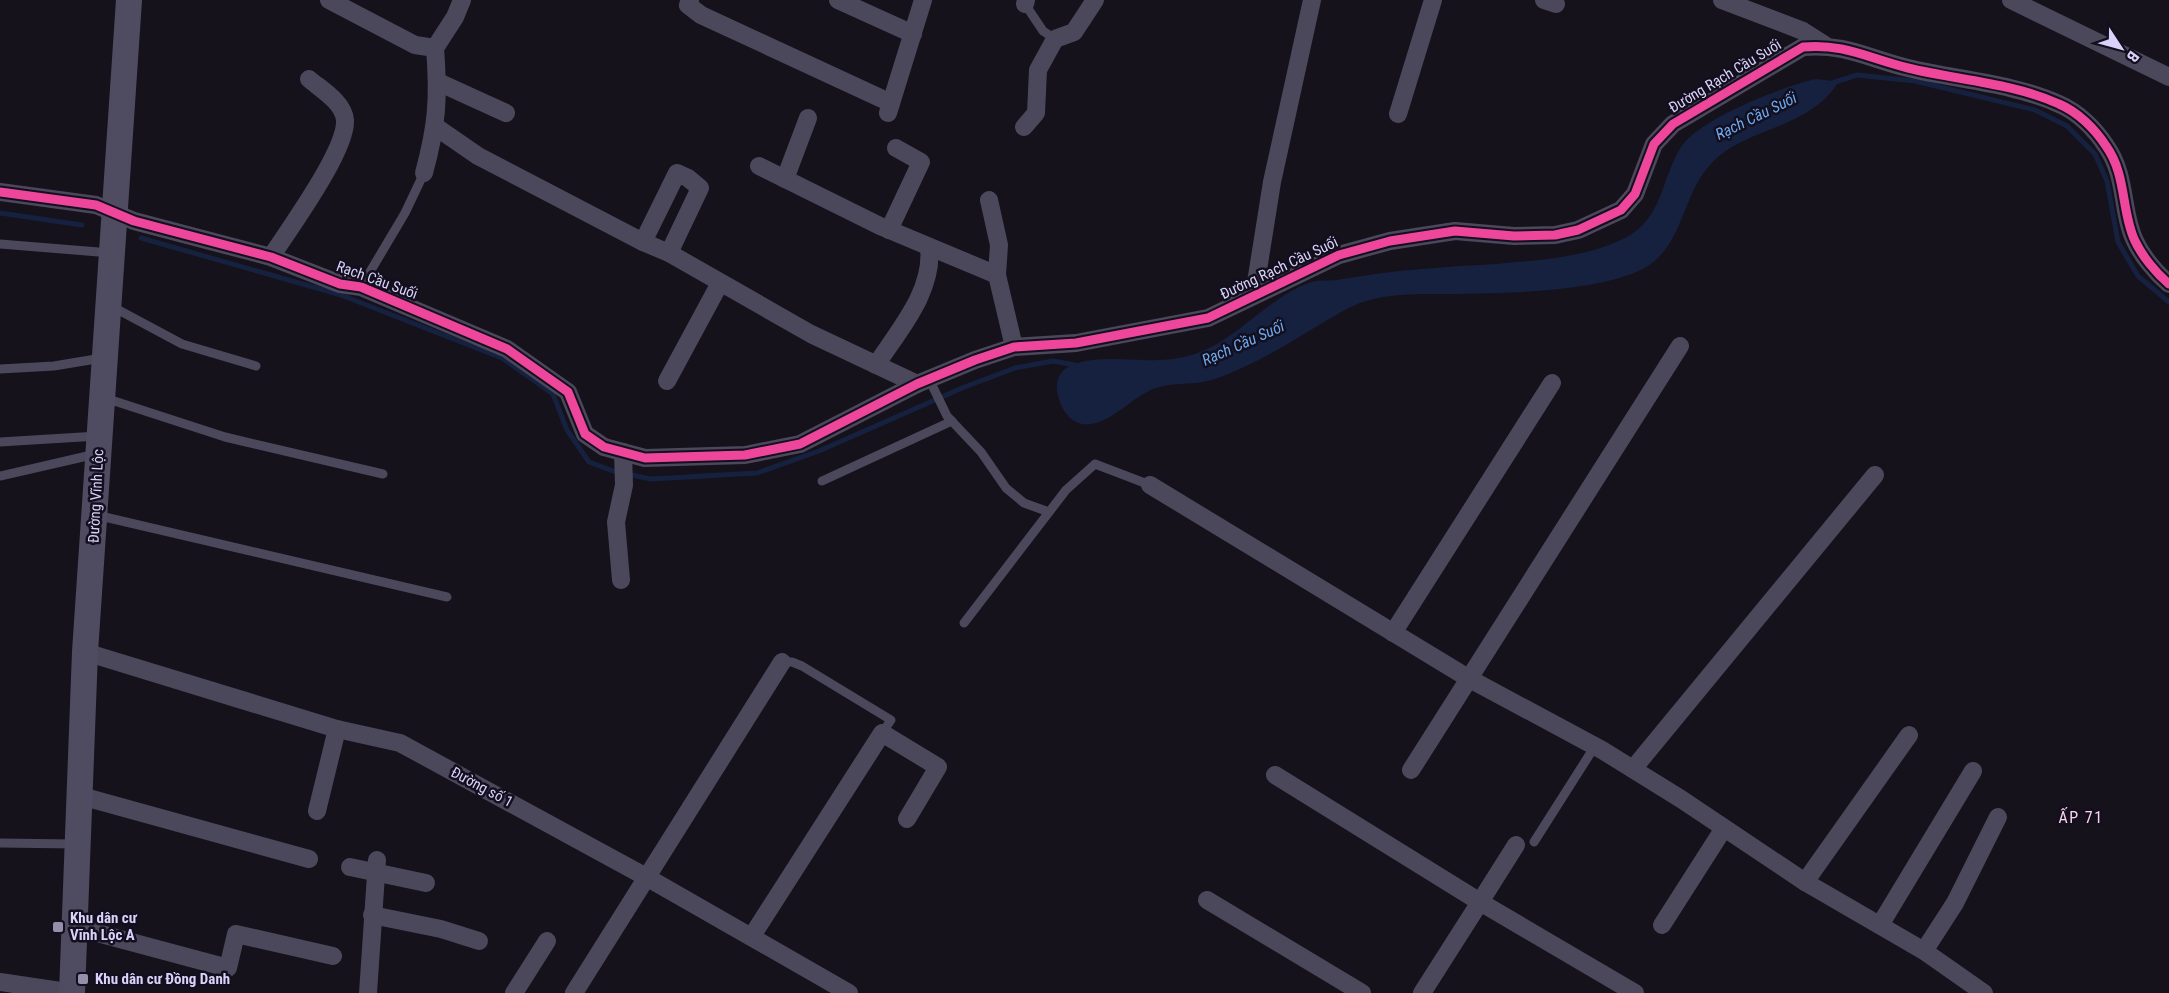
<svg xmlns="http://www.w3.org/2000/svg" width="2169" height="993" font-family="'Roboto Condensed',sans-serif">
<style>
.water{fill:#15213f}
.lines{fill:none;stroke-linecap:round;stroke-linejoin:round}
.stream{stroke:#15213f;stroke-width:5}
.service{stroke:#4b485b;stroke-width:9}
.minor{stroke:#4b485b;stroke-width:18}
.secondary{stroke:#4f4c61;stroke-width:26}
.cycleway-casing{stroke:#130f1f;stroke-width:13}
.cycleway{stroke:#ed469a;stroke-width:9}
.poi-dot{fill:#958fac;stroke:#130f1f;stroke-width:2}
.labels{text-anchor:middle;dominant-baseline:central;stroke-width:5;stroke-linejoin:round;paint-order:stroke}
.street-label{font-size:15px;fill:#dad3f9;stroke:#130f1f}
.poi-label{font-size:15px;font-weight:bold;fill:#dad3f9;stroke:#130f1f;text-anchor:start}
.water-label{font-size:16px;font-style:italic;fill:#6da8ed;stroke:#130f1f}
.neighbourhood-label{font-size:16px;letter-spacing:1.5px;fill:#fad4e9;stroke:#130f1f}
</style>
<rect width="100%" height="100%" fill="#15121c"/>
<path class="water" d="M1816 79 1833 81 1837 84C1808 130 1743 127 1710 165 1682 195 1683 248 1643 269 1595 293 1494 294 1439 294 1404 294 1373 294 1343 311 1301 335 1261 363 1215 379 1195 386 1174 381 1153 389 1133 397 1113 421 1091 424 1074 427 1063 413 1059 399 1042 345 1131 362 1157 360 1175 360 1194 356 1209 348 1242 333 1281 288 1316 281 1325 280 1334 281 1343 279 1393 270 1444 267 1495 264 1540 260 1586 258 1627 237 1663 217 1661 179 1681 147 1699 119 1783 86 1816 79Z"/>
<g class="lines">
<g class="stream">
<path d="M1829 84 1857 75 1915 81 2035 110 2067 126 2095 154 2107 181 2118 242 2138 276 2169 302"/>
<path d="M0 213 82 225"/>
<path d="M141 238 341 295 502 358 553 394 567 430 589 462 613 471 651 479 757 473 819 451 962 388 1015 368 1053 361 1080 366"/>
</g>
<g class="service">
<path d="M1025 4 1043 31 1055 39"/>
<path d="M0 244 111 253"/>
<path d="M361 287 405 213 424 173"/>
<path d="M111 306 182 344 256 366"/>
<path d="M0 369 54 366 102 358"/>
<path d="M929 379 947 416 981 452 1006 488 1024 503 1049 512"/>
<path d="M105 398 225 437 383 474"/>
<path d="M0 442 98 436"/>
<path d="M0 476 96 454"/>
<path d="M822 481 952 421"/>
<path d="M96 515 447 597"/>
<path d="M964 623 1066 490 1095 464 1150 485"/>
<path d="M782 662H792L802 666 891 720 882 733"/>
<path d="M1534 842 1595 746"/>
<path d="M0 843 75 844"/>
</g>
<g class="minor">
<path d="M329 0 415 45 435 48 455 17 462 0"/>
<path d="M690 0 688 5 701 15 891 103"/>
<path d="M838 0 913 34"/>
<path d="M1544 0 1556 4"/>
<path d="M1722 0 1803 31 1825 45"/>
<path d="M2011 0 2169 77"/>
<path d="M1025 4 1026 0"/>
<path d="M438 82 506 113"/>
<path d="M888 113 923 0"/>
<path d="M1398 114 1433 0"/>
<path d="M436 127 478 156 643 242 669 253 811 334 917 384"/>
<path d="M1024 127 1036 113 1038 70 1055 39 1074 32 1095 0"/>
<path d="M759 166 880 226 997 275 1014 347"/>
<path d="M424 173C437 125 439 98 435 48"/>
<path d="M785 179 808 118"/>
<path d="M0 192 96 205 134 221 271 257 340 284 361 287 507 349 568 392 585 434 604 447 645 458 745 455 800 444 917 384 975 360 1014 347 1076 343 1208 318 1339 255 1390 241 1455 231 1514 236 1555 235 1578 230 1621 210 1635 194 1654 144 1673 124 1803 47C1844 43 1870 59 1908 68 1957 80 2013 83 2059 104 2078 112 2095 129 2106 146 2127 175 2121 212 2135 241 2142 256 2156 273 2169 284"/>
<path d="M989 200 999 245 997 275"/>
<path d="M889 230 921 162 896 148"/>
<path d="M643 242 677 173 688 178 700 188 669 253"/>
<path d="M271 257C289 229 347 150 345 120 343 102 322 90 309 79"/>
<path d="M1254 295 1272 182 1312 0"/>
<path d="M876 365C899 330 934 291 929 247"/>
<path d="M667 381 720 283"/>
<path d="M1150 485 1468 678 1602 750 1681 799 1805 882 1909 735"/>
<path d="M621 580 616 522 624 485 623 452"/>
<path d="M1393 633 1552 383"/>
<path d="M85 652 337 729 400 743 648 878 849 993"/>
<path d="M1633 769 1875 475"/>
<path d="M1411 770 1680 346"/>
<path d="M1275 775 1480 902 1516 845"/>
<path d="M81 796 309 859"/>
<path d="M317 811 337 729"/>
<path d="M350 867 426 883"/>
<path d="M1805 882 1924 951 1984 993"/>
<path d="M1207 900 1362 993"/>
<path d="M372 915 441 929 479 941"/>
<path d="M1662 925 1724 828"/>
<path d="M1880 925 1973 771"/>
<path d="M75 927 228 968 236 934 333 956"/>
<path d="M752 936 882 733 938 767 907 819"/>
<path d="M1924 951 1955 903 1998 817"/>
<path d="M0 982 74 993"/>
<path d="M368 993 377 860"/>
<path d="M514 993 547 941"/>
<path d="M574 993 782 662"/>
<path d="M1422 993 1480 902 1635 993"/>
</g>
<path class="secondary" d="M72 993 85 652 129 0"/>
<defs>
<path id="cycleway" d="M0 192 96 205 134 221 271 257 340 284 361 287 507 349 568 392 585 434 604 447 645 458 745 455 800 444 917 384 975 360 1014 347 1076 343 1208 318 1339 255 1390 241 1455 231 1514 236 1555 235 1578 230 1621 210 1635 194 1654 144 1673 124 1803 47C1844 43 1870 59 1908 68 1957 80 2013 83 2059 104 2078 112 2095 129 2106 146 2127 175 2121 212 2135 241 2142 256 2156 273 2169 284"/>
</defs>
<use href="#cycleway" class="cycleway-casing"/>
<use href="#cycleway" class="cycleway"/>
</g>
<g class="poi-dot">
<rect x="52" y="921" width="12" height="12" rx="3"/>
<rect x="77" y="973" width="12" height="12" rx="3"/>
</g>
<g class="labels">
<g class="street-label">
<text transform="translate(1725 76) rotate(-31)">Đường Rạch Cầu Suối</text>
<text transform="translate(1279 268) rotate(-25)">Đường Rạch Cầu Suối</text>
<text transform="translate(377 280) rotate(20)">Rạch Cầu Suối</text>
<text transform="translate(96 496) rotate(-87)">Đường Vĩnh Lộc</text>
<text transform="translate(482 787) rotate(28)">Đường số 1</text>
</g>
<g class="poi-label">
<text x="70" y="918">Khu dân cư<tspan x="70" dy="17">Vĩnh Lộc A</tspan></text>
<text x="95" y="979">Khu dân cư Đồng Danh</text>
</g>
<g class="water-label">
<text transform="translate(1756 116) rotate(-26)">Rạch Cầu Suối</text>
<text transform="translate(1243 343) rotate(-24)">Rạch Cầu Suối</text>
</g>
<g class="neighbourhood-label">
<text x="2081" y="817">ẤP 71</text>
</g>
</g>
<g transform="translate(2121 48) rotate(126)" stroke="#130f1f" stroke-width="4.5" paint-order="stroke">
<path d="M0-4.5L10 22L0 15L-10 22Z" fill="#dad3f9"/>
<text y="-9" font-size="16" font-weight="bold" text-anchor="middle" fill="#dad3f9">B</text>
</g>
</svg>
